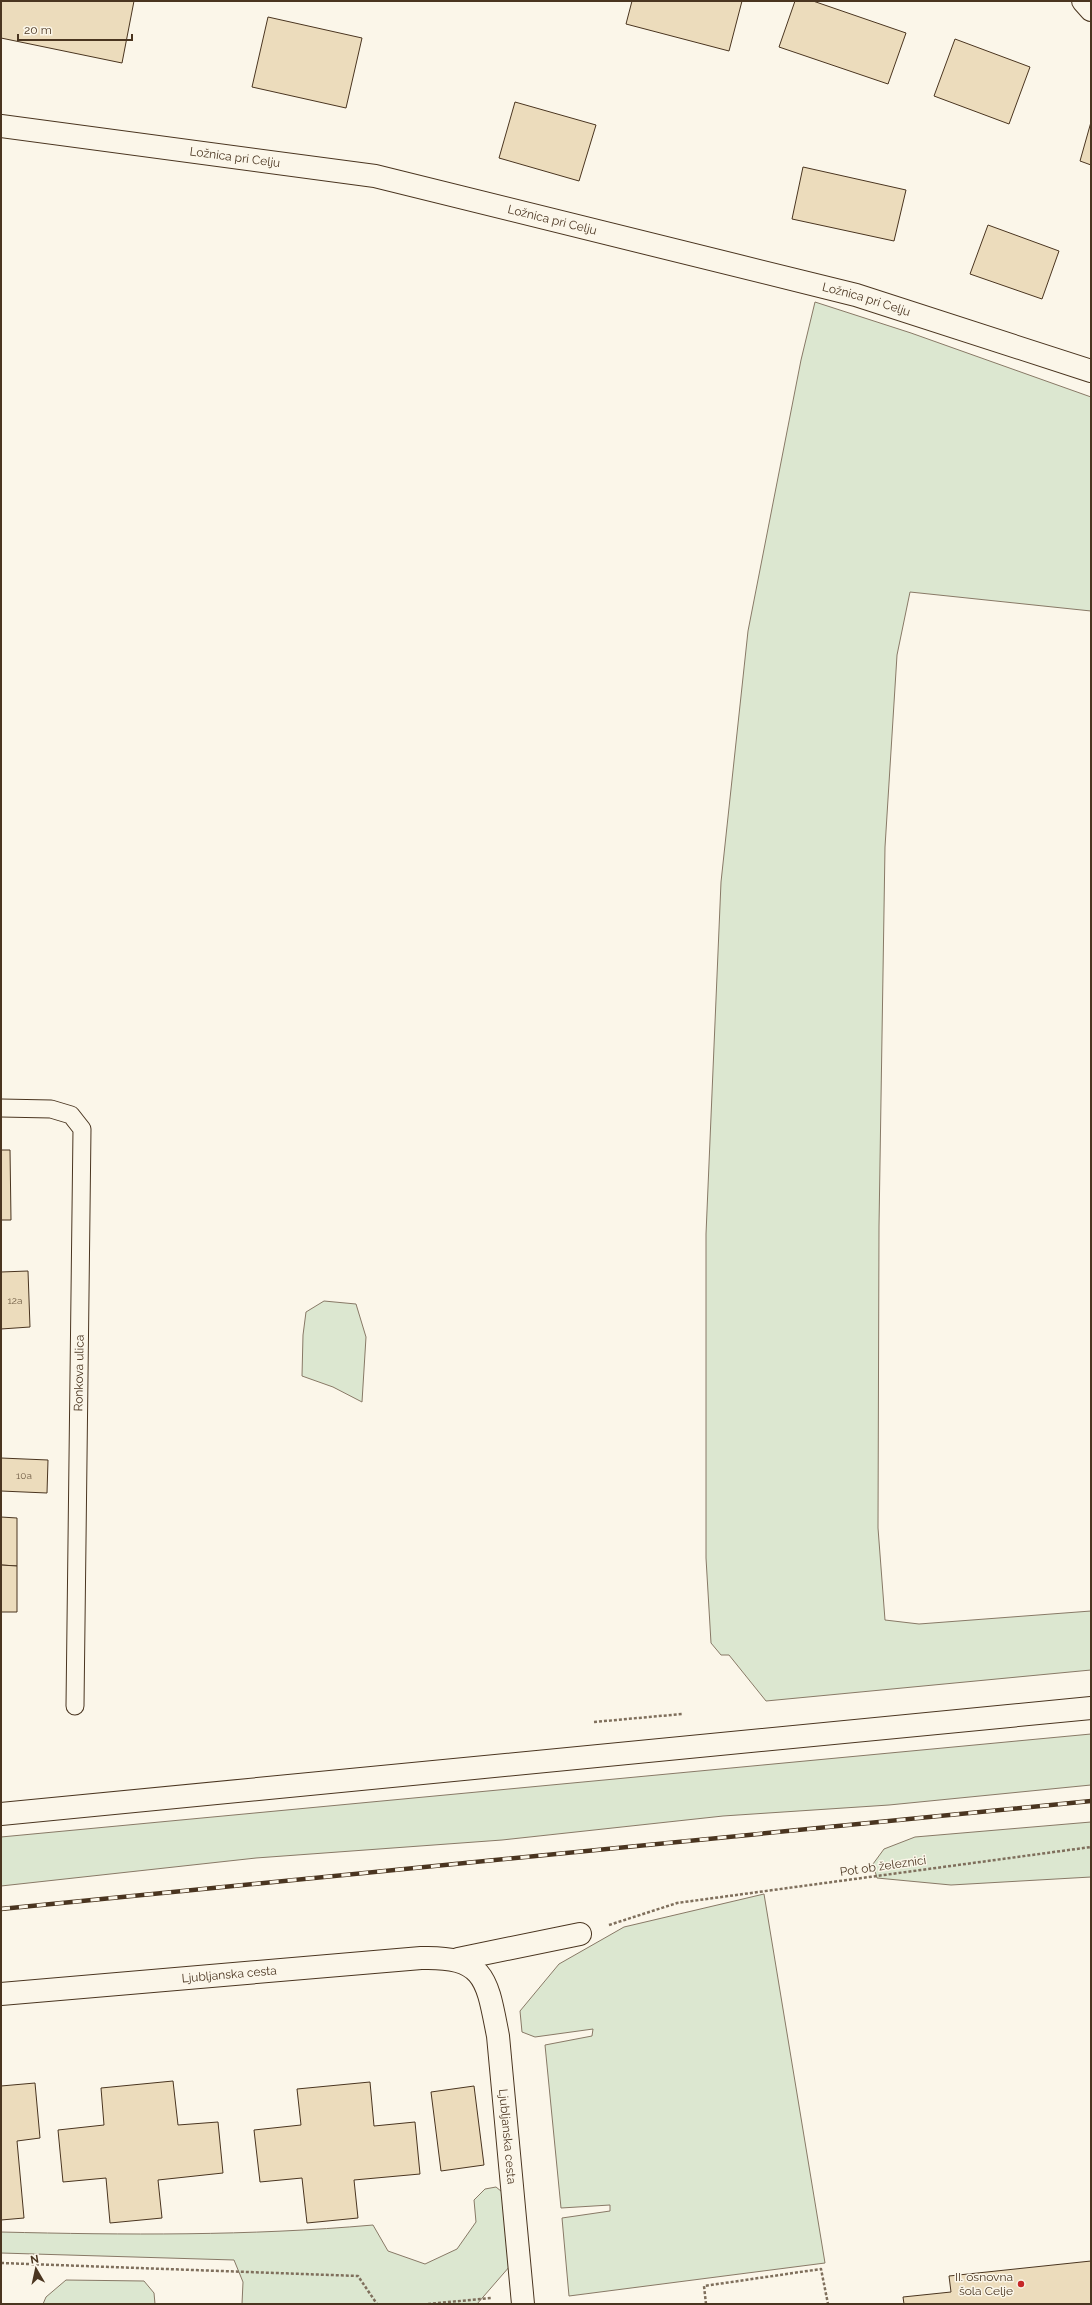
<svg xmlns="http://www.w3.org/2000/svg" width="1092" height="2305" font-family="Raleway,sans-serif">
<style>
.green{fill:#dce7d0;stroke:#887966}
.building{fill:#ecdcbc;stroke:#4a3520}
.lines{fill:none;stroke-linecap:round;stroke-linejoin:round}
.lane-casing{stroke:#4a3520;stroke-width:19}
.street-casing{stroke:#4a3520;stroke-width:24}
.primary-casing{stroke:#4a3520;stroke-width:24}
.path{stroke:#7f6f5c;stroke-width:2.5;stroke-dasharray:3 2;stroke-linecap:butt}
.lane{stroke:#fbf6e9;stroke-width:17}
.street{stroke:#fbf6e9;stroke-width:22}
.primary{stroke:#fbf6e9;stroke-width:22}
.rail-casing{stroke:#4a3520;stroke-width:4.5}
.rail{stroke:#fbf6e9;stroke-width:3;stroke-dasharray:9;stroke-linecap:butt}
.poi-dot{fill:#c62828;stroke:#fbf6e9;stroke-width:1.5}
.labels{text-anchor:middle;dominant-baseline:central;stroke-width:3;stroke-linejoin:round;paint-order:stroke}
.number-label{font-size:10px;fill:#725f47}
.street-label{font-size:12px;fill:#4a3520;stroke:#fbf6e9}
.poi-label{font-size:12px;fill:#4a3520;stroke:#fbf6e9;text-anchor:end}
</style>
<rect width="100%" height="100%" fill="#fbf6e9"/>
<g class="green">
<path d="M815 302 911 333 1091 397V611L910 592 897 655 885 847 879 1226 878 1528 885 1620 919 1624 1091 1611V1670L766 1701 729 1655H721L711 1643 706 1558V1234L721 882 748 631 801 360Z"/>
<path d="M324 1301 356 1304 366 1337 362 1402 333 1387 302 1376 303 1335 306 1312Z"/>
<path d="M1091 1734V1785L889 1805 723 1816 502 1840 256 1858 1 1886V1837Z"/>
<path d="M1091 1822V1877L951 1885 877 1878 873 1864 884 1849 915 1837Z"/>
<path d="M764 1894 825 2263 569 2296 562 2218 610 2211V2205L561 2208 545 2045 592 2036 593 2029 535 2037 522 2032 520 2011 559 1964 624 1927Z"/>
<path d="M496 2187 507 2196 510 2266 477 2304H242L243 2282 234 2260 1 2253V2232C125 2235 249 2236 373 2225L388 2251 425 2264 457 2249 476 2222 474 2200 485 2189Z"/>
<path d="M66 2280 144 2281 154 2293 155 2304H43L46 2297Z"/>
</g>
<g class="building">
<path d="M1 1H134L122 63 1 38Z"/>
<path d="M632 1H742L729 51 626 24Z"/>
<path d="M795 1H813L906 33 888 84 779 47Z"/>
<path d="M268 17 362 38 346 108 252 87Z"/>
<path d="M955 39 1030 67 1009 124 934 96Z"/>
<path d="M515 102 596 125 579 181 499 158Z"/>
<path d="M1091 122V165L1080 161Z"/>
<path d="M803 167 906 190 894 241 792 219Z"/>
<path d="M988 225 1059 251 1042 299 970 274Z"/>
<path d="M1 1150H10L11 1220H1Z"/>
<path d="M28 1271 30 1327 1 1329V1272Z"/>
<path d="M1 1458 48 1460 47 1493 1 1491Z"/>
<path d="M1 1517 17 1518V1566L1 1565Z"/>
<path d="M1 1565 17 1566V1612H1Z"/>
<path d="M173 2081 178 2125 218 2122 223 2173 158 2180 162 2218 110 2223 106 2178 63 2182 58 2130 104 2125 101 2088Z"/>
<path d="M370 2082 374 2126 415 2122 420 2174 354 2180 358 2218 307 2223 302 2178 260 2182 254 2130 301 2125 297 2089Z"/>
<path d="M35 2083 40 2138 17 2141 24 2218 1 2220V2086Z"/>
<path d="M474 2086 484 2165 441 2171 431 2092Z"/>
<path d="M1091 2261V2304H904L903 2297 951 2292 949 2276Z"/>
</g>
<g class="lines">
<defs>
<path id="lane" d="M1 1108 51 1109 71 1115 82 1129 75 1706"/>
<g id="street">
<path d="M1083 1 1091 10"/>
<path id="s1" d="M1 126 375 176 856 295 1091 371"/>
<path d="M458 1959 580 1934"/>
<path id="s2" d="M1 1994 421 1958C486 1956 487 1980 498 2036L523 2304"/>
</g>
<path id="primary" d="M1 1814 1091 1708"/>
</defs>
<use href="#lane" class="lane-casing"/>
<use href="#street" class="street-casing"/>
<use href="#primary" class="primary-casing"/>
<g class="path">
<path d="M594 1722 682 1714"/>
<path d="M609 1925 677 1903 1091 1847"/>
<path d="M1 2263 358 2276 377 2304"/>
<path d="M428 2304 491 2298"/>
<path d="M706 2304 704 2286 821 2269 828 2304"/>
</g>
<use href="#lane" class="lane"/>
<use href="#street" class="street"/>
<use href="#primary" class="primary"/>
<defs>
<path id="rail" d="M1 1909 1091 1801"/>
</defs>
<use href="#rail" class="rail-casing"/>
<use href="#rail" class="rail"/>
</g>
<circle class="poi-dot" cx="1021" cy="2284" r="4"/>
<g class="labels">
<g class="number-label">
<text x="15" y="1300">12a</text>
<text x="24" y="1475">10a</text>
</g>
<g class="street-label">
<text stroke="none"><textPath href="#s1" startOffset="236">Ložnica pri Celju</textPath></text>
<text stroke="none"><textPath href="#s1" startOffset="560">Ložnica pri Celju</textPath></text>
<text stroke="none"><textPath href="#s1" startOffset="884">Ložnica pri Celju</textPath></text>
<text transform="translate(79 1373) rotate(-89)">Ronkova ulica</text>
<text transform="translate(883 1866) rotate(-8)">Pot ob železnici</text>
<text stroke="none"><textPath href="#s2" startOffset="229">Ljubljanska cesta</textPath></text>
<text stroke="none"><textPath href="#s2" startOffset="650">Ljubljanska cesta</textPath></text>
</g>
<g class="poi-label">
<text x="1013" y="2277">II. osnovna<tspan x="1013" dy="14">šola Celje</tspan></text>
</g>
</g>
<rect width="1092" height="2305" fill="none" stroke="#4a3520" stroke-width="4"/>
<g transform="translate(36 2269) rotate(351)" stroke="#fbf6e9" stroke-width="3" paint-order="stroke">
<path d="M0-3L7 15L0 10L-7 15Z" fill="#4a3520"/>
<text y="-6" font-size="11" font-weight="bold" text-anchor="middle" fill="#4a3520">N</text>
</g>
<path d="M18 34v6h114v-6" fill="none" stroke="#4a3520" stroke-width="2"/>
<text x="24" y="34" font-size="12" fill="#4a3520" stroke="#fbf6e9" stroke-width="3" paint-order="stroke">20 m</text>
</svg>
